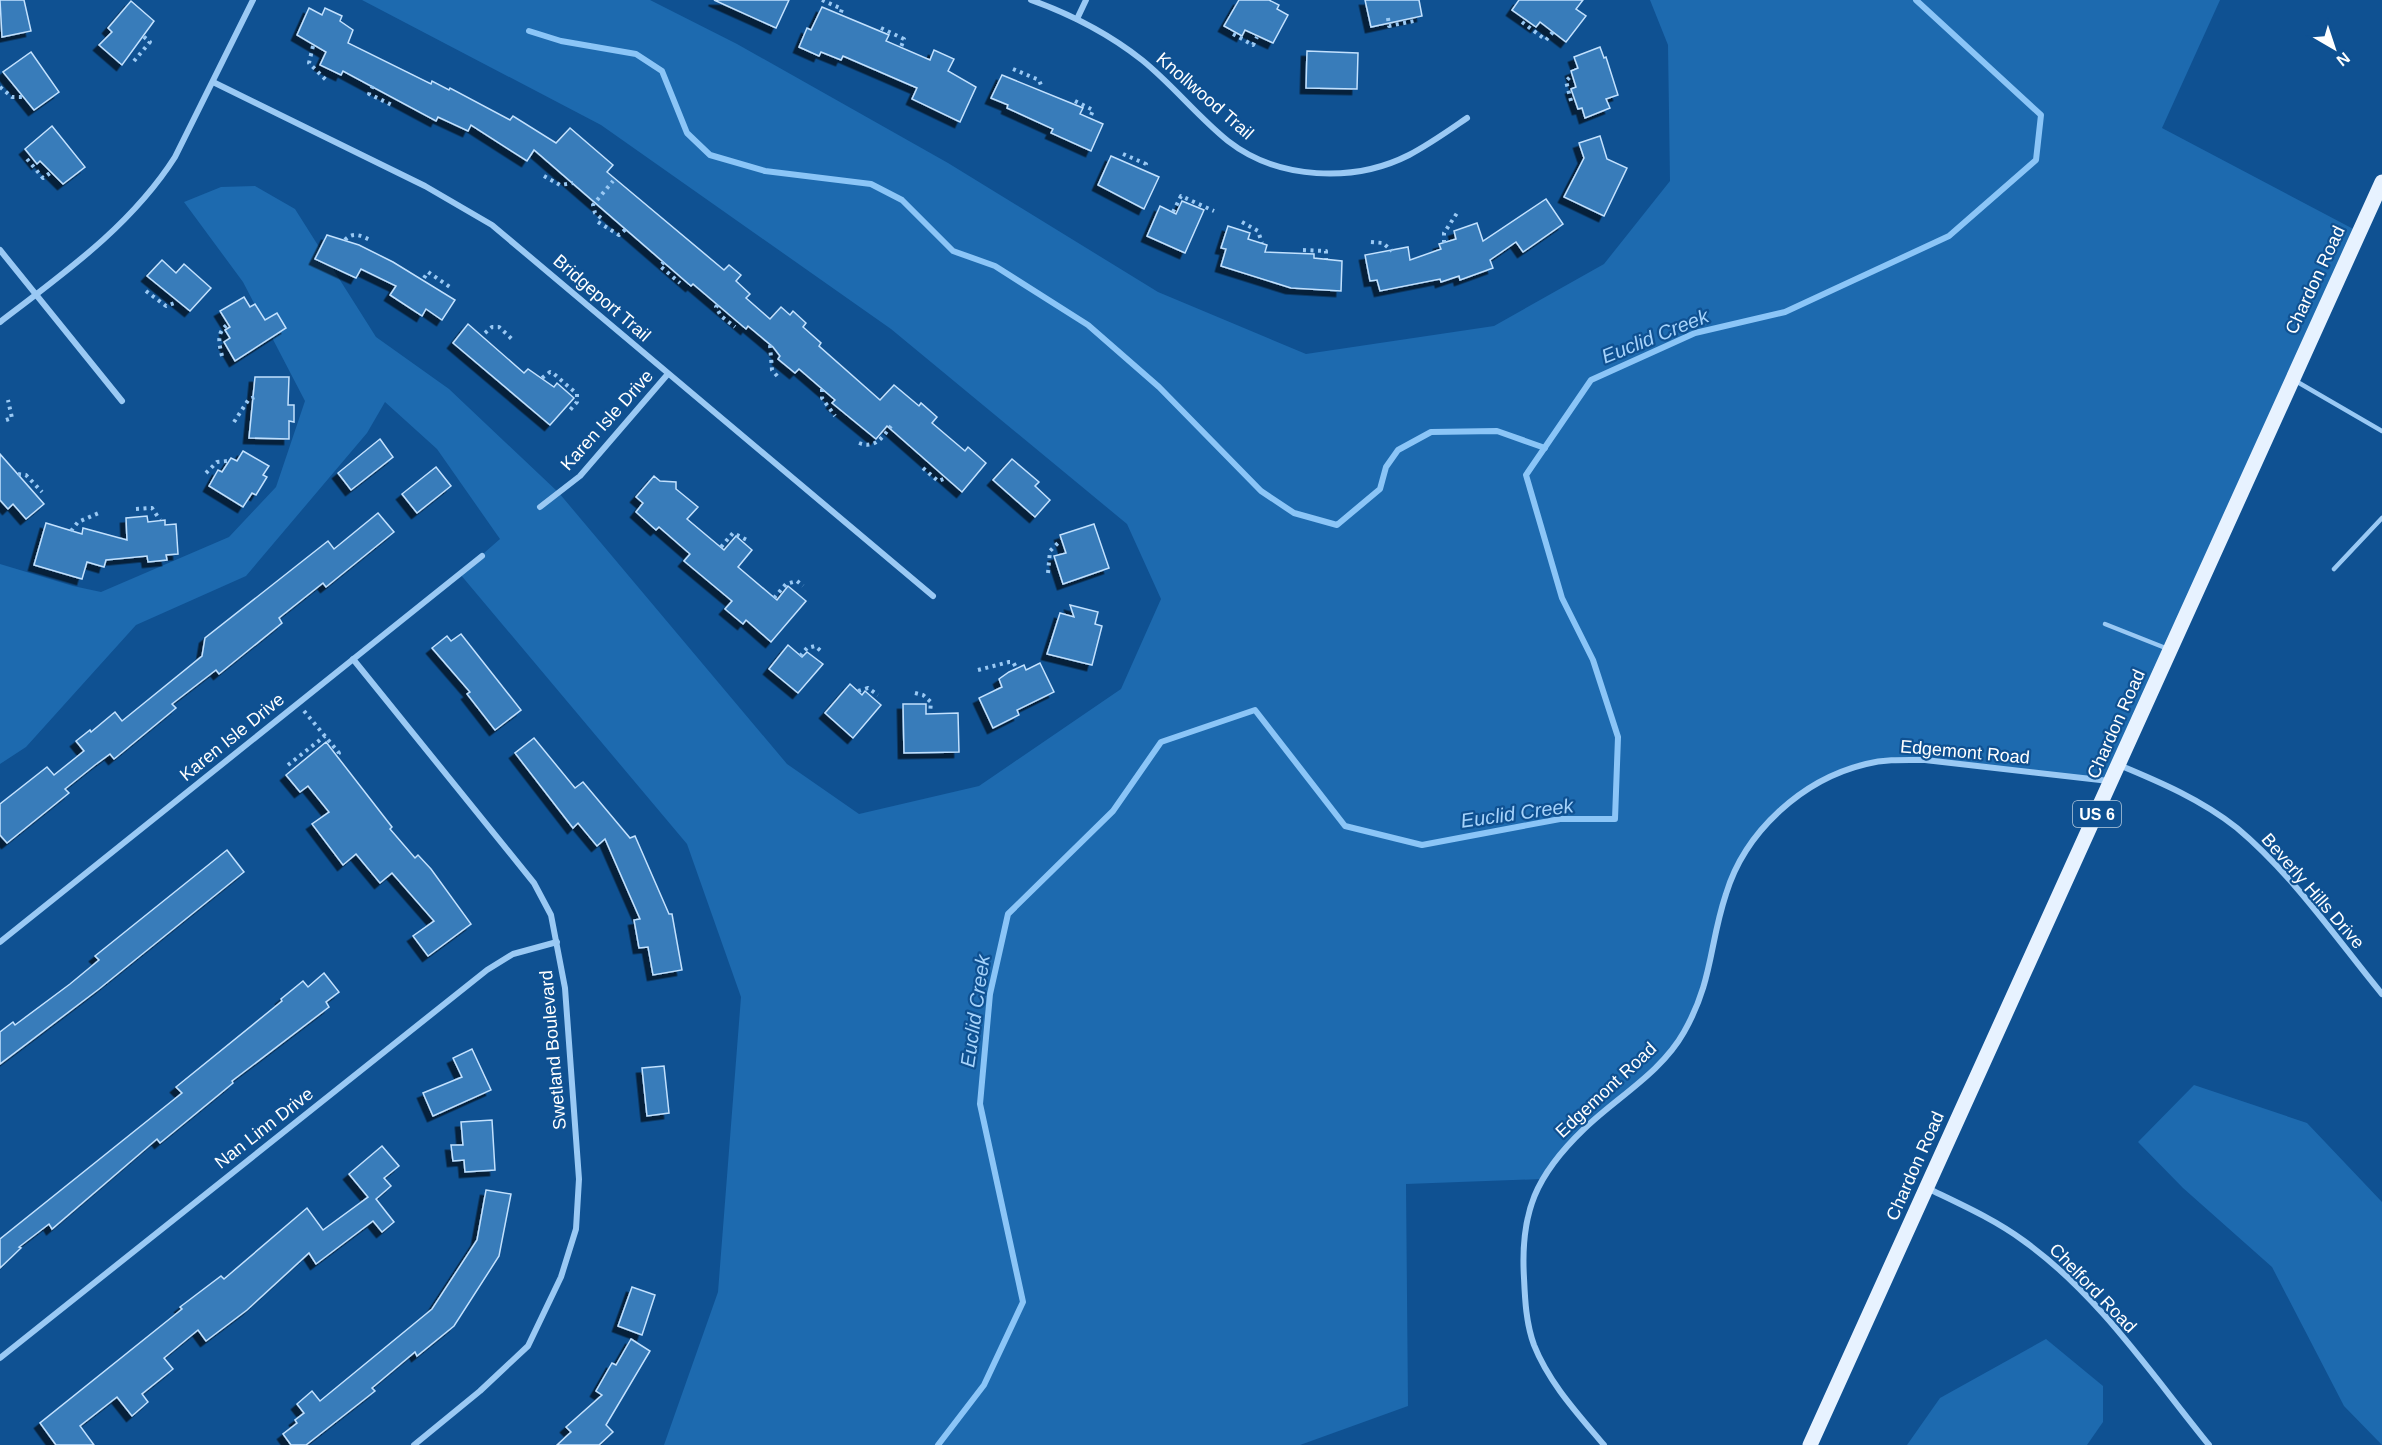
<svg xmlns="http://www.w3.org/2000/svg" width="2382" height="1445" font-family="Arial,sans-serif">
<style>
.green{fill:#1d6aaf}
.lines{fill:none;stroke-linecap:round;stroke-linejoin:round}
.stream{stroke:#8bc5f7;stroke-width:6}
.building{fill:#377bba;stroke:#c2e1fe;stroke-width:1.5;filter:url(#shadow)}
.path{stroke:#9ac9f4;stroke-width:4;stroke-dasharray:3 4.5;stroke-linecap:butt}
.service{stroke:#9ac9f4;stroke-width:4.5}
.minor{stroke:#9ac9f4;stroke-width:6}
.primary{stroke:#e7f2ff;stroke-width:15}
.labels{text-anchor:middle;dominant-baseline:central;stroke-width:4.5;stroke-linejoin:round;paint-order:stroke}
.shield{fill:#0f5192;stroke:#b7cbde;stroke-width:1.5}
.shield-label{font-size:16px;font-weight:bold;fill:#fff}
.street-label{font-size:18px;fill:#fff;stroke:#0f5192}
.water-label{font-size:20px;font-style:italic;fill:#a6d3fb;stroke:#0f5192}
</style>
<defs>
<filter id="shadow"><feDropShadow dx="-5.5" dy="5.5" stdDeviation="0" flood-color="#0009"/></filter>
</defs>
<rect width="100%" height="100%" fill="#0f5192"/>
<g class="green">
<path d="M362 0H650L737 44 948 163 1158 292 1306 354 1494 326 1604 264 1670 181 1668 45 1650 0H2220L2162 128 2359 232 2112 781 1895 760 1837 773 1792 800 1753 841 1726 893 1699 1005 1660 1063 1586 1127 1541 1179 1406 1184 1408 1406 1300 1445H664L718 1292 741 997 687 844 460 574 500 539 437 449 385 402 367 433 246 576 136 625 26 747 0 764V564L73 586 101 592 229 537 276 487 305 401 243 282 184 202 221 187 255 186 295 209 376 337 449 389 559 493 787 764 859 814 979 786 1121 689 1161 599 1127 524 891 329 601 125Z"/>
<path d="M2194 1085 2307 1123 2382 1202V1445L2344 1406 2272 1267 2183 1188 2138 1142Z"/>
<path d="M2046 1339 2103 1386V1422L2087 1445H1907L1940 1398Z"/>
</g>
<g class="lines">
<g class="stream">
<path d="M529 31 561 41 636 54 662 71 687 133 710 155 765 171 871 184 902 200 953 251 995 266 1088 325 1159 387 1261 491 1294 513 1337 525 1380 489 1386 467 1398 450 1431 432 1497 431 1545 448"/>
<path d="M938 1445 984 1385 1023 1302 980 1104 990 994 1008 914 1113 811 1161 742 1255 710 1345 826 1422 845 1560 819H1615L1618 737 1593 660 1562 598 1526 475 1591 380 1695 333 1785 312 1949 236 2036 160 2041 115 1916 0"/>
</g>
</g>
<g class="building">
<path d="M0 0H24L31 31 2 37Z"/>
<path d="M714 0H789L776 28Z"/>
<path d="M1239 0H1269L1279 5 1277 9 1288 15 1273 43 1245 30 1242 36 1224 26Z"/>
<path d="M1365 0H1419L1422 16 1371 27Z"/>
<path d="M1519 0H1583L1576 9 1586 16 1566 42 1540 22 1536 27 1512 10Z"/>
<path d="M131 1 154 21 122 65 99 45 112 32 108 28Z"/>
<path d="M822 7 889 35 886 41 930 60 934 50 954 59 948 71 976 87 960 122 912 99 917 88 843 56 841 60 821 52 819 56 799 47 807 28 811 30Z"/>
<path d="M309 8 322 15 325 8 342 16 340 21 353 30 348 43 431 84 432 81 449 90 450 88 510 120 513 116 556 143 570 128 613 165 607 172 724 270 729 265 741 275 736 281 750 294 746 298 770 319 781 307 790 315 793 311 806 323 803 327 821 343 819 346 880 400 894 385 919 406 921 403 937 417 932 423 965 451 968 447 986 463 962 492 887 426 876 439 832 403 835 400 799 369 795 373 778 359 780 356 773 347 748 326 746 329 693 284 691 286 534 150 527 161 471 125 468 131 438 117 436 121 343 71 341 75 320 65 326 52 297 35Z"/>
<path d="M1600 47 1604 58 1606 57 1618 95 1606 99 1610 108 1585 118 1582 108 1578 109 1571 89 1576 87 1571 71 1578 68 1574 57Z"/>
<path d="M1307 51 1358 53 1357 89 1306 88Z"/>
<path d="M31 52 59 92 34 110 3 72Z"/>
<path d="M1002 75 1083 108 1080 114 1103 124 1091 151 1051 133 1053 129 1007 108 1008 105 991 98Z"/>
<path d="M52 126 85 167 63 184 40 161 37 164 25 149Z"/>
<path d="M1600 136 1607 159 1627 168 1604 216 1564 197 1584 158 1579 143Z"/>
<path d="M1111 156 1159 177 1144 209 1098 185Z"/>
<path d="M1546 199 1563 224 1523 252 1516 242 1490 260 1493 268 1460 280 1459 276 1441 282 1440 279 1380 291 1377 280 1370 281 1365 255 1408 247 1410 260 1441 249 1439 244 1456 239 1454 231 1477 223 1483 241Z"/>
<path d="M1182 201 1204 210 1185 253 1147 236 1160 206 1176 214Z"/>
<path d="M1228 226 1250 233 1248 239 1267 245 1265 252 1314 254V258L1342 261 1341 291 1291 288 1221 266 1226 249 1221 248Z"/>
<path d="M327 235 359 245 393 262 455 300 442 320 426 309 422 316 390 295 396 286 361 269 356 278 315 259Z"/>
<path d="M162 260 176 273 184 264 211 288 190 311 147 276Z"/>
<path d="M244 297 250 307 255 304 265 320 277 313 286 328 235 361 224 342 230 338 225 330 230 327 220 311Z"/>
<path d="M468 324 524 373 528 369 554 387 557 383 574 398 550 425 453 343Z"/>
<path d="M255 377H289L288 405H294V422L289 421V439L249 438Z"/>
<path d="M380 439 393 457 351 490 338 473Z"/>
<path d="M243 451 269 466 263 475 267 477 256 495 252 493 243 507 209 486 218 470 222 472 231 458 237 461Z"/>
<path d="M0 454 44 504 26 519 13 504 8 509 0 500Z"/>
<path d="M1012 459 1039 482 1035 486 1050 500 1035 517 993 480Z"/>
<path d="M436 467 451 486 417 513 402 494Z"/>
<path d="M654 476 660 481 676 482V489L698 507 687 519 724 550 736 536 752 550 738 567 777 600 788 586 806 601 771 642 746 620 743 624 725 609 732 601 684 561 690 554 659 527 656 530 636 512 643 503 636 497Z"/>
<path d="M378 513 394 532 326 587 323 583 279 618 282 623 219 674 216 670 172 704 176 708 114 759 110 754 95 765 65 789 69 793 7 843 0 835V804L47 767 54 775 84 751 76 741 90 730 91 732 115 712 122 721 202 656 205 638 328 541 334 549Z"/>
<path d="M147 516 148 522 165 520V525L176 524 178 554 166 555 167 560 148 562 147 556 106 560 104 567 87 562 82 579 34 565 46 523 82 534 83 528 127 540 126 518Z"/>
<path d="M1094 524 1109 568 1063 584 1054 556 1066 553 1060 535Z"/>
<path d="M1070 605 1098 612 1095 624 1102 626 1092 665 1047 654 1060 613 1074 617Z"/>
<path d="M461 634 521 710 495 730 467 694 470 692 432 648 447 636 451 641Z"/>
<path d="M788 645 802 657 807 652 823 664 798 693 769 669Z"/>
<path d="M1040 663 1054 692 1017 710 1019 715 993 728 979 698 1002 687 999 679 1009 672 1024 665 1026 670Z"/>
<path d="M850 684 862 695 865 691 881 705 853 738 825 713Z"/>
<path d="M903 704H926V714L958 713 959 752 904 753Z"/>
<path d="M534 738 575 788 583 782 630 838 635 836 669 914H672L682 970 653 975 648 947 639 948 634 920 640 919 605 839 597 846 578 823 573 828 515 753Z"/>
<path d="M326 742 392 827 390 829 415 858 418 855 431 869 471 924 428 956 413 936 434 921 392 873 380 883 356 854 343 865 312 824 329 812 308 786 300 792 286 775Z"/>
<path d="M227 850 244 872 99 989 0 1064V1032L13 1022 15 1025 70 984 99 960 95 956Z"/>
<path d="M324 973 339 992 326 1002 329 1007 232 1081 233 1083 160 1143 157 1139 52 1229 49 1224 19 1247 21 1248 0 1268V1239L182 1093 176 1087 282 1001 281 999 303 981 308 987Z"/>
<path d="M472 1049 491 1090 433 1116 423 1093 462 1077 453 1058Z"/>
<path d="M664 1066 669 1113 647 1116 642 1068Z"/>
<path d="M492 1120 495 1170 465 1172 464 1160 453 1161 451 1145H463L461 1122Z"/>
<path d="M382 1146 399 1166 384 1178 391 1186 376 1199 394 1222 382 1232 373 1221 316 1264 309 1253 247 1310 206 1341 198 1330 164 1358 173 1369 142 1394 148 1402 132 1416 117 1397 80 1426 94 1445H56L40 1423 182 1309 180 1307 221 1276 224 1279 307 1208 323 1230 368 1197 349 1174Z"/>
<path d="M486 1190 511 1194 499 1256 454 1326 417 1356 415 1352 372 1388 375 1391 306 1445H291L283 1434 297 1423 295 1420 304 1413 297 1404 312 1391 320 1401 432 1309 477 1240Z"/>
<path d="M632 1287 655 1295 642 1335 618 1326Z"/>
<path d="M631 1339 650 1351 606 1425 613 1432 599 1445H557L571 1432 566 1427 602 1395 596 1391 612 1363 616 1365Z"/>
</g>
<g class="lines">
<g class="path">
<path d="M822 0 842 9 840 15"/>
<path d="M1388 18 1389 26 1414 21"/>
<path d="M1522 22 1546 40 1553 32"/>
<path d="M881 28 904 39 901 47"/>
<path d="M1233 34 1253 45 1257 37"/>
<path d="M313 46 309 63 326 80"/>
<path d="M134 61 150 42 143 36"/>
<path d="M1013 69 1039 80 1041 85"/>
<path d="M373 86 369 94 394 106"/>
<path d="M0 87 12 97H23"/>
<path d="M1075 101 1093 110 1090 118"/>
<path d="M1571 101 1566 81 1572 75"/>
<path d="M1123 154 1146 164 1144 168"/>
<path d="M27 159 43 178 50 173"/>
<path d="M544 176 560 185 573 183"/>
<path d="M1173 212 1181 196 1214 211"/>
<path d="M601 218 595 213 593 205 613 181"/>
<path d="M598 222 619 235 626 229"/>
<path d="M1242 222 1258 231 1262 243"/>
<path d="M345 240C353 231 362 236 372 241"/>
<path d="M1371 242 1383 243 1392 251"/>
<path d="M1444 243V233L1459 210"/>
<path d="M1303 250 1326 251V259"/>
<path d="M664 262 660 266 680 283"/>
<path d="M424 278 428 272 450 287"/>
<path d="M146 291 166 306 175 303"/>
<path d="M718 305 716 307 721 316 735 327"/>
<path d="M485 333 492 327H499L514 341"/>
<path d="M770 345 772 370 778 377"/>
<path d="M222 356C219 343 216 333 228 324"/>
<path d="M542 378 550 372 554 374 577 394V402L570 410"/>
<path d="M822 389V398L835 416"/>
<path d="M6 420 12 418 8 400"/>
<path d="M234 422 249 399 255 397"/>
<path d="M859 443C875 449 882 438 891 426"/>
<path d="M923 468 938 481 947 478"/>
<path d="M206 473 217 462 228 461"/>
<path d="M18 474 26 475 42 492"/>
<path d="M136 509 152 508 160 520"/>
<path d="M71 531 78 522 101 512"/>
<path d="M721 547 733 533 747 540"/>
<path d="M1048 573 1050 551 1061 540"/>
<path d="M774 598 786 584 797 581 803 586"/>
<path d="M800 656 807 648 815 646 821 651"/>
<path d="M978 670 1009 662H1013L1017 669"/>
<path d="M858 691 868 688 878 695"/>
<path d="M915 693 923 695 931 702 930 713"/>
<path d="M304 711 339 753 337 755"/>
<path d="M288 765 325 736"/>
</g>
<g class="service">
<path d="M2294 380 2382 431"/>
<path d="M2334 569 2382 518"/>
<path d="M2105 624 2168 649"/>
</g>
<g class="minor">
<path d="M1031 0C1070 14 1109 34 1142 60 1173 85 1197 116 1228 141 1278 180 1354 183 1409 155 1430 144 1448 131 1467 118"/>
<path d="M1077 19 1086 0"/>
<path d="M213 82 425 186 492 225 933 596"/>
<path d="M0 250 122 401"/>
<path d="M0 322C64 273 131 226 175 157L253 0"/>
<path d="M540 507 580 476 667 375"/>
<path d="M353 659 534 883 551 915 565 988 579 1179 576 1229 561 1277 528 1346 480 1391 414 1445"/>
<path d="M2119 765C2160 782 2202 800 2237 828 2293 875 2336 938 2382 994"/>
<path d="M0 942 482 556"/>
<path d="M1927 1188C1960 1204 1994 1219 2024 1241 2098 1294 2152 1375 2209 1445"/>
<path d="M0 1358 487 970 513 954 557 942"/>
<path d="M1604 1445C1578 1414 1549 1383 1534 1345 1526 1323 1525 1300 1524 1278 1520 1212 1536 1175 1584 1129 1617 1097 1661 1073 1684 1032 1713 981 1709 945 1726 894 1745 831 1803 779 1866 764 1886 759 1905 760 1925 760L2109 781"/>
</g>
<path class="primary" d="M1810 1445 2382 182"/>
</g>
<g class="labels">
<rect class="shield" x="2073" y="801" width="48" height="26" rx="4.5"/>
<g class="shield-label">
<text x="2097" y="814">US 6</text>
</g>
<g class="street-label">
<text transform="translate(1205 96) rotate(41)">Knollwood Trail</text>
<text transform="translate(2315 280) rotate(-65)">Chardon Road</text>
<text transform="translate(602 298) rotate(41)">Bridgeport Trail</text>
<text transform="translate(607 420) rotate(-48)">Karen Isle Drive</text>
<text transform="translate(2116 724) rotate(-66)">Chardon Road</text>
<text transform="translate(232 737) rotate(-39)">Karen Isle Drive</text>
<text transform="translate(1965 752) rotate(5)">Edgemont Road</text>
<text transform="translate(2313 891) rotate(49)">Beverly Hills Drive</text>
<text transform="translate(553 1050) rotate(-95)">Swetland Boulevard</text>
<text transform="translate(1606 1090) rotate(-43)">Edgemont Road</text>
<text transform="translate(264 1128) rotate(-38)">Nan Linn Drive</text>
<text transform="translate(1915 1166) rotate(-66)">Chardon Road</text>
<text transform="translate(2093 1288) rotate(46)">Chelford Road</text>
</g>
<g class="water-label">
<text transform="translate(1655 336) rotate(-22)">Euclid Creek</text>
<text transform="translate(1517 813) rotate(-8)">Euclid Creek</text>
<text transform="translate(975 1011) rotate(-82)">Euclid Creek</text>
</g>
</g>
<g transform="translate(2334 48) rotate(141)" stroke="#0f5192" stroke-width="4.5" paint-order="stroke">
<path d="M0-4.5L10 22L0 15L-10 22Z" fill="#ffffff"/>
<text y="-9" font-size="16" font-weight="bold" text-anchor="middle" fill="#ffffff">N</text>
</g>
</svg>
